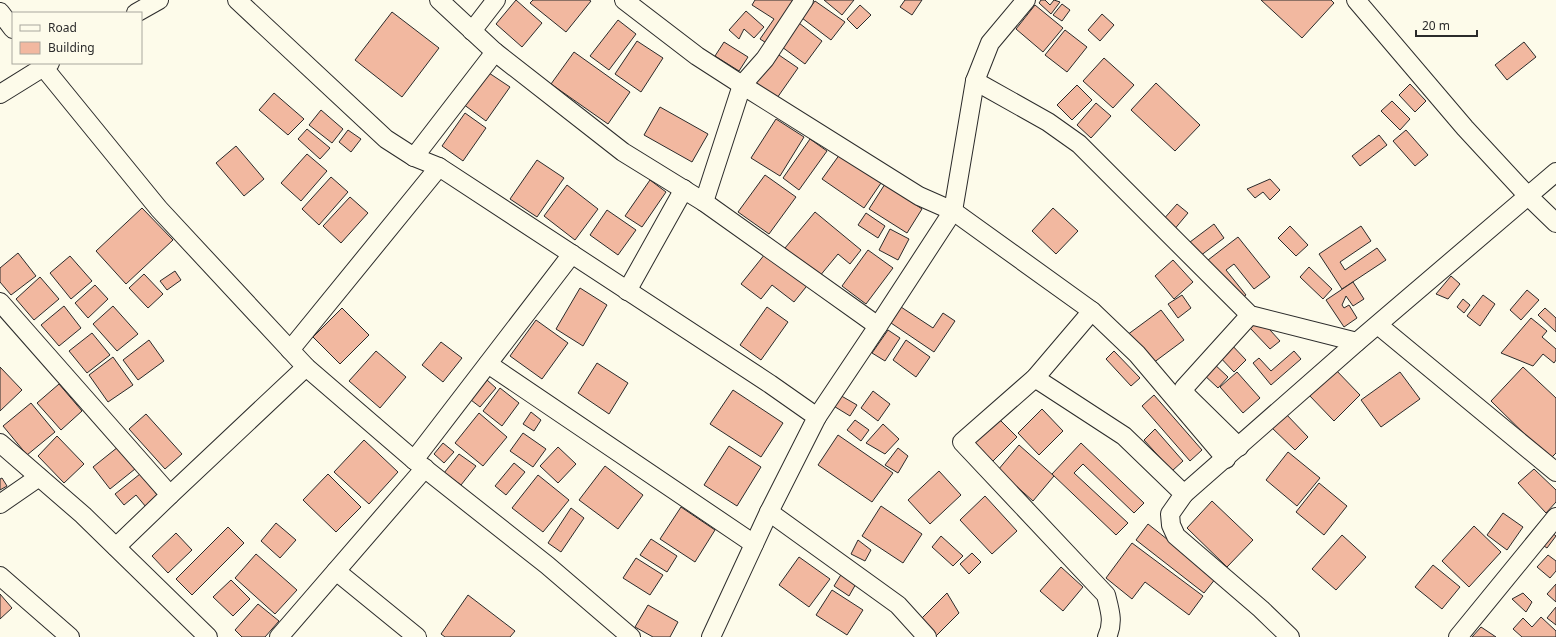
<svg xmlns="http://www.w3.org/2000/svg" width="1556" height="637" font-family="'Noto Sans',sans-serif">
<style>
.building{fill:#f2b8a0;stroke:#2b2b2b}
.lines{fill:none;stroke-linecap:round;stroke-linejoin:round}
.minor-casing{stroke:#2b2b2b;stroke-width:20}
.minor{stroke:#fdfbea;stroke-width:18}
</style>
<rect width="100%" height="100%" fill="#fdfbea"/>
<g class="building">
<path d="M516 0 542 23 522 47 496 24Z"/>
<path d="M533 0H589L591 1 566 32 530 3Z"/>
<path d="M755 0H793L768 44 760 39 774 19 752 5Z"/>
<path d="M824 0H854L842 15Z"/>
<path d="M905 0H922L912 15 900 7Z"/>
<path d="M1041 0H1045L1050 5 1054 0 1060 2 1051 14 1039 3Z"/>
<path d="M1261 0H1331L1334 3 1302 38Z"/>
<path d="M815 1 845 22 831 40 802 18Z"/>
<path d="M1062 4 1070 10 1062 21 1053 15Z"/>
<path d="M860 5 871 15 857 29 847 19Z"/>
<path d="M1035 5 1063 28 1043 52 1016 29Z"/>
<path d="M746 11 764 27 754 38 744 29 739 39 729 30Z"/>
<path d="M392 12 439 48 402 97 355 60Z"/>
<path d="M1102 14 1114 25 1100 41 1088 30Z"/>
<path d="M618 20 636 34 609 70 590 56Z"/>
<path d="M799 23 822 41 805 64 782 47Z"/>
<path d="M1065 30 1087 47 1067 72 1045 55Z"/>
<path d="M637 41 663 58 641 92 615 74Z"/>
<path d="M724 42 748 57 739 71 715 56Z"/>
<path d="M1524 42 1536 57 1507 80 1495 65Z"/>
<path d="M574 52 630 92 608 124 551 84Z"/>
<path d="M776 53 798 68 777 98 756 83Z"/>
<path d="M1104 58 1134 85 1113 108 1083 81Z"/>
<path d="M486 71 510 87 486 121 463 104Z"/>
<path d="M1156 83 1200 125 1175 151 1131 110Z"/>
<path d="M1410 84 1426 101 1415 112 1399 95Z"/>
<path d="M1077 85 1092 100 1072 120 1057 105Z"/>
<path d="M274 93 304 119 288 135 259 110Z"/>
<path d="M1392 101 1410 119 1400 130 1381 111Z"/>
<path d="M1096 103 1111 116 1091 138 1077 125Z"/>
<path d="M660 107 708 134 692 162 644 135Z"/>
<path d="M321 110 343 129 332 143 309 125Z"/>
<path d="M465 113 486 128 463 161 442 146Z"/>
<path d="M776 119 804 137 780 176 751 158Z"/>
<path d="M307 129 330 148 320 159 298 139Z"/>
<path d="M348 130 361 139 351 152 339 142Z"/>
<path d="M1406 130 1428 155 1415 166 1393 141Z"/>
<path d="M1379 135 1387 145 1360 166 1352 156Z"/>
<path d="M810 139 827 151 799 190 783 178Z"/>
<path d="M236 146 264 179 244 196 216 163Z"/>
<path d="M307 154 327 171 301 201 281 183Z"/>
<path d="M840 154 881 183 864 208 822 179Z"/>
<path d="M537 160 564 178 537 217 510 199Z"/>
<path d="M765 175 796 197 769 234 738 212Z"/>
<path d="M331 177 348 192 319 225 302 209Z"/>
<path d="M1270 179 1280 190 1270 200 1263 192 1255 198 1247 189Z"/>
<path d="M650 180 666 192 642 227 625 216Z"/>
<path d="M885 184 922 209 907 233 869 209Z"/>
<path d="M567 185 598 209 575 240 544 216Z"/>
<path d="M350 197 368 213 341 243 323 226Z"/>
<path d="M1177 204 1188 213 1173 231 1162 221Z"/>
<path d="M142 208 173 240 126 284 96 251Z"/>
<path d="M1053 208 1078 231 1056 254 1032 231Z"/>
<path d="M607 210 636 230 618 255 590 235Z"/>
<path d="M815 212 861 250 850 264 838 254 819 277 785 248Z"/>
<path d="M866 213 885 226 878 238 858 225Z"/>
<path d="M1214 224 1224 238 1200 256 1190 242Z"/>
<path d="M1290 226 1308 245 1296 256 1278 238Z"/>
<path d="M1361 226 1371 241 1340 262 1345 270 1377 248 1386 260 1342 289 1319 254Z"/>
<path d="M890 229 909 239 898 260 879 250Z"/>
<path d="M1238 237 1270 277 1254 289 1234 264 1226 270 1246 295 1239 300 1208 260Z"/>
<path d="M769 249 810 282 794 302 772 285 761 299 741 284Z"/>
<path d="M868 250 893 268 866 304 842 286Z"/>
<path d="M18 253 36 276 11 295 0 282V268Z"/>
<path d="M70 256 92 281 71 299 50 273Z"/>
<path d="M1173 260 1193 282 1174 299 1155 276Z"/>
<path d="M1309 267 1332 289 1323 299 1300 277Z"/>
<path d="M175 271 181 280 167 290 160 281Z"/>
<path d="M144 274 163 294 148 308 129 288Z"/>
<path d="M1451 276 1460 284 1448 299 1436 294Z"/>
<path d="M40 277 59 299 34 320 16 299Z"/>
<path d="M1353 282 1364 299 1353 306 1346 296 1342 305 1344 308 1349 305 1357 318 1344 327 1326 300Z"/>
<path d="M95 285 108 299 88 318 75 303Z"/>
<path d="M580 288 607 305 583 346 556 329Z"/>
<path d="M1527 290 1539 300 1521 320 1510 310Z"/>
<path d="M1182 295 1191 308 1178 318 1168 304Z"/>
<path d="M1483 295 1495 304 1480 326 1467 316Z"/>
<path d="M1463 299 1470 305 1464 313 1457 307Z"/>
<path d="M64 306 81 328 59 346 41 325Z"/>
<path d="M113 306 138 334 117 351 93 324Z"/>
<path d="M767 307 788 322 761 360 740 345Z"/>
<path d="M901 307 933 328 943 313 955 321 934 352 891 323Z"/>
<path d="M342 308 369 335 340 364 313 337Z"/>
<path d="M1545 308 1556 318V332L1538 315Z"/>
<path d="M1161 310 1184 340 1149 366 1127 335Z"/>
<path d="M1531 318 1547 331 1542 337 1556 349V360L1554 363 1543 354 1533 366 1501 353Z"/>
<path d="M1260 319 1280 341 1270 349 1250 328Z"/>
<path d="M536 320 568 343 542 379 510 356Z"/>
<path d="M888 330 900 338 885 361 872 353Z"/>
<path d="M92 333 110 355 87 373 69 351Z"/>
<path d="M149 340 164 361 138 380 123 360Z"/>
<path d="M906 340 930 357 916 377 893 360Z"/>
<path d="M441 342 462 358 443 382 422 365Z"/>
<path d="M1229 342 1246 360 1234 372 1217 354Z"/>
<path d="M376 351 406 377 380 408 349 381Z"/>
<path d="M1114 351 1140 378 1131 386 1106 359Z"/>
<path d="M1294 351 1301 359 1271 385 1253 363 1259 358 1271 371Z"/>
<path d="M113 357 133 385 108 402 89 375Z"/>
<path d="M1212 362 1228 377 1218 388 1202 373Z"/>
<path d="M597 363 628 383 609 414 578 393Z"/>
<path d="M0 367 22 390 0 411Z"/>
<path d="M1523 367 1556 398V453L1550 459 1491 401Z"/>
<path d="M1334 368 1360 395 1334 421 1308 394Z"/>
<path d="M1237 372 1260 398 1243 413 1220 387Z"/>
<path d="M1400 372 1420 399 1381 427 1361 400Z"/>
<path d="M487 380 496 388 480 407 471 400Z"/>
<path d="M59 384 82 411 61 430 37 403Z"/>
<path d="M500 388 519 403 502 426 483 411Z"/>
<path d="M733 390 783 423 761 457 710 424Z"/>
<path d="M873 391 890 404 878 421 861 408Z"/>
<path d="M838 394 857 405 850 416 832 405Z"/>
<path d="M1154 395 1202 450 1190 461 1142 406Z"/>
<path d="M31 403 55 432 27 455 3 426Z"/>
<path d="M1042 409 1063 431 1039 455 1018 433Z"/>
<path d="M531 412 541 420 534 431 523 424Z"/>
<path d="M479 413 507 437 483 466 455 443Z"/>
<path d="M1285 413 1308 437 1295 450 1271 427Z"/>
<path d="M146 414 182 454 165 469 129 429Z"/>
<path d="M995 415 1017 437 993 461 971 439Z"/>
<path d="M855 420 869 430 861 441 847 430Z"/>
<path d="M883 424 899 439 885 454 866 443Z"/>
<path d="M1155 429 1183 461 1172 471 1144 440Z"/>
<path d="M523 433 546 449 533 467 510 451Z"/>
<path d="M838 435 893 473 872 502 818 465Z"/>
<path d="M57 436 84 464 64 483 38 456Z"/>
<path d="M364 440 398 472 369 504 334 472Z"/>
<path d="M443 443 454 452 444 463 434 454Z"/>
<path d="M1081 443 1144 503 1134 513 1083 464 1074 473 1128 523 1116 535 1052 474Z"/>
<path d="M1019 445 1054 476 1033 501 998 470Z"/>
<path d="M729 446 761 467 737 506 704 485Z"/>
<path d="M118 447 135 469 110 489 93 467Z"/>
<path d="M558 447 576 464 558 483 540 466Z"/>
<path d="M898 448 908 456 898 473 885 465Z"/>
<path d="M1288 452 1320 478 1297 506 1266 480Z"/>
<path d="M459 454 476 466 461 485 444 473Z"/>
<path d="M514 463 525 472 506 495 495 486Z"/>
<path d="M605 466 643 495 618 529 579 500Z"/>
<path d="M1534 469 1556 490V502L1546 513 1518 483Z"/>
<path d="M939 471 961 495 930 524 908 500Z"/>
<path d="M140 474 159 497 146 507 136 495 124 505 115 494Z"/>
<path d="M328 474 361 507 336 532 303 500Z"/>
<path d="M538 475 569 500 543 532 512 508Z"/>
<path d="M2 478 7 486 0 490V479Z"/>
<path d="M1319 483 1347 506 1324 535 1296 512Z"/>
<path d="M985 496 1017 531 992 554 960 520Z"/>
<path d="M1212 501 1253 540 1227 567 1187 528Z"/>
<path d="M881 506 922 534 903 563 862 536Z"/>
<path d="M681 507 715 530 695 562 660 539Z"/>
<path d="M571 508 584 518 561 552 548 543Z"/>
<path d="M1503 513 1523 527 1507 550 1487 535Z"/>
<path d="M276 523 296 540 280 558 261 541Z"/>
<path d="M1148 524 1216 578 1204 593 1136 540Z"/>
<path d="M1474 526 1501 552 1469 587 1442 561Z"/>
<path d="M228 527 244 543 192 595 176 579Z"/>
<path d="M1551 532 1556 536 1547 548 1541 544Z"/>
<path d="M176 533 192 550 168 573 152 556Z"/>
<path d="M1342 535 1366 557 1336 590 1312 569Z"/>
<path d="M941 536 963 556 953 566 932 547Z"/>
<path d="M651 539 677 556 667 572 640 555Z"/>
<path d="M858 540 871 550 865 561 851 554Z"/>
<path d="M1132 543 1203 596 1189 615 1145 582 1132 599 1106 578Z"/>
<path d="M972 553 981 562 969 574 960 564Z"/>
<path d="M256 554 297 590 275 614 235 578Z"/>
<path d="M1548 555 1556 561V571L1550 578 1537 567Z"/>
<path d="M799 557 830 579 809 607 779 585Z"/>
<path d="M636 558 663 575 650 595 623 578Z"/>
<path d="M1433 565 1460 587 1442 609 1415 587Z"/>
<path d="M1061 567 1083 587 1063 611 1040 591Z"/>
<path d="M842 573 857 582 849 596 834 586Z"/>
<path d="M231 580 250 599 233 616 213 597Z"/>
<path d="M1556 584V602L1547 594Z"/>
<path d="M832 590 863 610 847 635 816 615Z"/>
<path d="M947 593 959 613 936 636 920 620Z"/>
<path d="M1523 593 1532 602 1526 612 1512 599Z"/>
<path d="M0 594 12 608 0 619Z"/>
<path d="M468 595 515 631 510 637H445L441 634Z"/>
<path d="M258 604 279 621 265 637H242L235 630Z"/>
<path d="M648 605 678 622 670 637H653L635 627Z"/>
<path d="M1556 607V625L1547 618Z"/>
<path d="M1541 617 1556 631V637H1522L1513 629 1523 618 1532 627Z"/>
<path d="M1481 627 1496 637H1472Z"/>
</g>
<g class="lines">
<defs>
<g id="minor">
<path d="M237 0 386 139 414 157 439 167 770 384 817 417 769 512 711 637"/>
<path d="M439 0 495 52 623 152 704 202 878 326 817 417"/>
<path d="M624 0 697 56 742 85 919 196 953 211 1092 311 1137 354 1226 459"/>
<path d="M1356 0 1465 128 1527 195 1556 223"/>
<path d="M0 12 13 29"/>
<path d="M136 13 159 0"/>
<path d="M472 31 496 0"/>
<path d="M40 63 159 209 306 367 414 460 547 565 631 637"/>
<path d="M975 81 1048 122 1079 144 1250 315 1357 342"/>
<path d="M0 94 50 63"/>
<path d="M414 157 495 52"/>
<path d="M704 202 742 85 765 59 804 0"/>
<path d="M627 291 684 189"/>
<path d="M0 302 170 495 116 547"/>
<path d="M1092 311 1035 378 962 442 1106 595C1110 611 1114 622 1107 637"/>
<path d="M1378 325 1556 472"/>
<path d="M878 326 953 211 975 81 990 43 1026 0"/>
<path d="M290 350 439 167"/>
<path d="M488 364 754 544"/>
<path d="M1035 378 1124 436 1184 494 1170 514 1171 525 1176 536 1261 609 1290 637"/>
<path d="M0 443 83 515 208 637"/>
<path d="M1239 447 1187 396 1184 388 1250 315"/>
<path d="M414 460 572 254"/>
<path d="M1184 494 1357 342 1556 172"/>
<path d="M170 495 306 367"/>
<path d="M0 504 39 477"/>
<path d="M769 512 898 605 927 637"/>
<path d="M336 571 417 637"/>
<path d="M0 576 70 637"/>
<path d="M279 637 425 468"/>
<path d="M1458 637 1556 517"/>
</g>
</defs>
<use href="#minor" class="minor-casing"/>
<use href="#minor" class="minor"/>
</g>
<rect x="12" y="12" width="130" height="52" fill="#fdfbea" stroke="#a9a89e"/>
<rect x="20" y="25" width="20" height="6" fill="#fdfbea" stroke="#a9a89e"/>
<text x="48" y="32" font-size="12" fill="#2b2b2b">Road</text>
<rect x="20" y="42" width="20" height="12" fill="#f2b8a0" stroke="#a9a89e"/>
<text x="48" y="52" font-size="12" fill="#2b2b2b">Building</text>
<path d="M1416 30v6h61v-6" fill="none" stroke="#2b2b2b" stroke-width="2"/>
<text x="1422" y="30" font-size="12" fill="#2b2b2b" stroke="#fdfbea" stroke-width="3" paint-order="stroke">20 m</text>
</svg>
